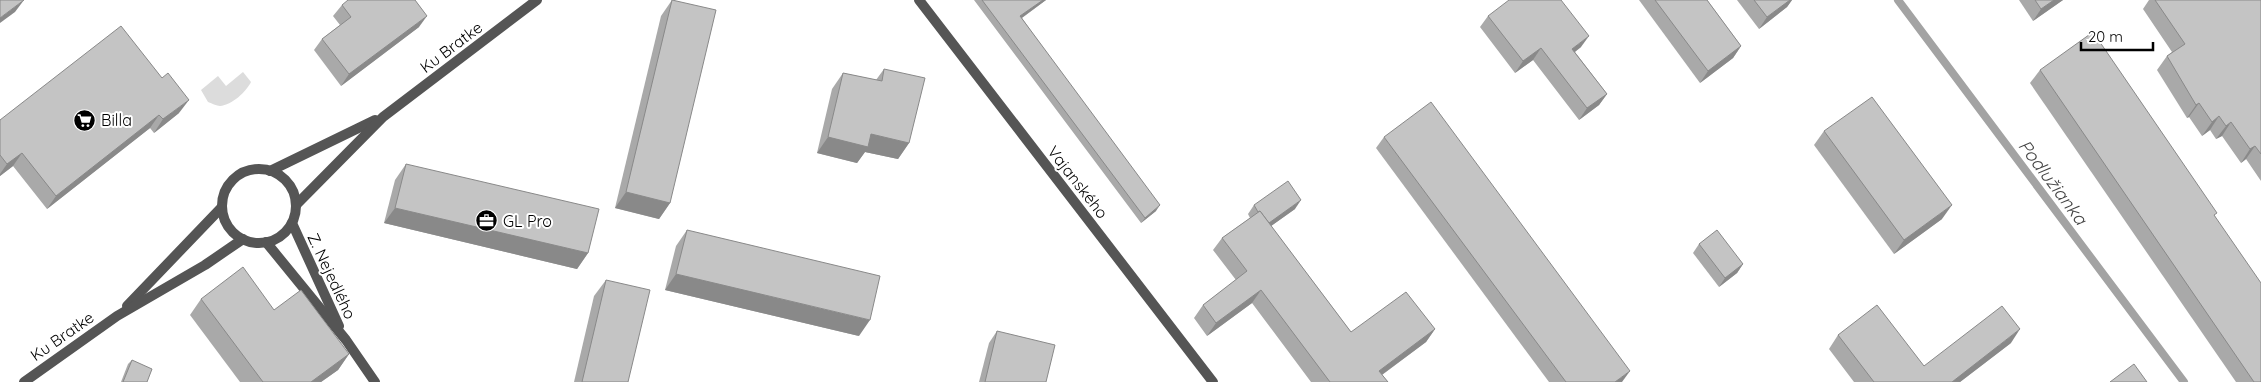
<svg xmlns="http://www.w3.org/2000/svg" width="2261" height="382" font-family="Quicksand,sans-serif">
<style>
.green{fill:#dcdcdc}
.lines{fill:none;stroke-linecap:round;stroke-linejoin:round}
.stream{stroke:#a3a3a3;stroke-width:8}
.minor{stroke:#555;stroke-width:10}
.wall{fill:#a9a9a9}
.shaded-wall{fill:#898989}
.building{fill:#c4c4c4;stroke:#898989}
.labels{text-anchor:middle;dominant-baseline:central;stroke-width:4;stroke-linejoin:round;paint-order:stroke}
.street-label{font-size:16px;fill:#000;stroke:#fff}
.poi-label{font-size:16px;fill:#000;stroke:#fff;text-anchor:start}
.water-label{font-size:18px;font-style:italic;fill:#444;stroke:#fff}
</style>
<rect width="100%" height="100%" fill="#fff"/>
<path class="green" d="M243 72 251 82C246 92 232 105 220 106 217 106 211 103 208 102L201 90 218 76 226 86Z"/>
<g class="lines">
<path class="stream" d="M1898 0 2184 382"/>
<g class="minor">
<path d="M919 0 1213 382"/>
<circle cx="259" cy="206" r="37"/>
<path d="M270 171 375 120"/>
<path d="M296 205 383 117 537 0"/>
<path d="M292 223 339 326"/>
<path d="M266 242 346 340 375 382"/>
<path d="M127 306 222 207"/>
<path d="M24 382 117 316 205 265 243 239"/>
</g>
</g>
<g class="wall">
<path d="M672 0 670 203 659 219 615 208 661 16Z"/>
<path d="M974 0H1046L1022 18 1156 211 1141 223Z"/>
<path d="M1639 0H1707L1741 46 1733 58 1700 83Z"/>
<path d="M1737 0H1792L1787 7 1759 29Z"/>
<path d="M2019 0H2063L2033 21Z"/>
<path d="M2149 0H2261V181L2246 159 2241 163 2222 136 2216 139 2210 130 2202 136 2189 117 2187 118 2157 70 2167 56 2172 52 2143 9Z"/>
<path d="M342 5 419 27 341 86 314 50 322 39 340 25 333 16Z"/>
<path d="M1488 16 1581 47 1575 52 1607 94 1599 105 1579 120 1533 60 1515 73 1480 27Z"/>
<path d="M884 69 909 143 898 159 865 152 857 163 817 153 832 89 843 73 876 80Z"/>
<path d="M2040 70 2215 216 2261 382H2236L2030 83Z"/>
<path d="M179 113 154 133 150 128 47 209 13 166 0 176V120Z"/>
<path d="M1824 131 1942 219 1894 254 1814 145Z"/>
<path d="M1384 137 1622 382H1549L1376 148Z"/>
<path d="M406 164 588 253 577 269 384 223 395 180Z"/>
<path d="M1254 205 1295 209 1271 226 1351 332 1435 329 1426 342 1382 375 1388 382H1311L1252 303 1207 336 1194 318 1203 305 1236 280 1213 250 1222 238 1250 218 1248 214Z"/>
<path d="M687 230 859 336 665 290 676 246Z"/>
<path d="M1699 244 1743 264 1737 273 1719 287 1693 253Z"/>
<path d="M606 280 628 382H574L594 296Z"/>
<path d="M201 299 274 310 349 354 338 370 321 382H240L190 315Z"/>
<path d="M997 331 1046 382H979L989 343Z"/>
<path d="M1838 335 1924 366 2011 343 1960 382H1854L1829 349Z"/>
<path d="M132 360 147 382H121L128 364Z"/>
</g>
<g class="shaded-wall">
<path d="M24 0 15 12 0 23V18Z"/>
<path d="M1043 0H1046L1016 22 1020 16Z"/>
<path d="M1790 0H1792L1787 7 1759 29 1767 17Z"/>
<path d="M2054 0H2063L2033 21 2041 9Z"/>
<path d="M427 16 419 27 341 86 349 74Z"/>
<path d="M1589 36 1581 47 1564 60 1572 49Z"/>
<path d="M1741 46 1733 58 1700 83 1708 71Z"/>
<path d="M1541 48 1533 60 1515 73 1523 61Z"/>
<path d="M1607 94 1599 105 1579 120 1587 108Z"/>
<path d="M189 100 179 113 154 133 163 119Z"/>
<path d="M2199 103 2189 117 2187 118 2196 105Z"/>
<path d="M159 115 150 128 47 209 56 196Z"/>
<path d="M2219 116 2210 130 2202 136 2212 122Z"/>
<path d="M2231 122 2222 136 2216 139 2226 126Z"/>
<path d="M871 134 909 143 898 159 865 152 857 163 817 153 828 137Z"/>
<path d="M2255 146 2246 159 2241 163 2250 149Z"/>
<path d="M22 153 13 166 0 176V174L7 164Z"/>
<path d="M626 192 670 203 659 219 615 208Z"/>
<path d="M1301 200 1295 209 1261 233 1267 224Z"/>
<path d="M1160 205 1156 211 1141 223 1145 218Z"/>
<path d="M1952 205 1942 219 1894 254 1904 240Z"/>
<path d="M395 208 588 253 577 269 384 223Z"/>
<path d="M1743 264 1737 273 1719 287 1725 278Z"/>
<path d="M676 274 870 320 859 336 665 290Z"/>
<path d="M1261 290 1252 303 1207 336 1216 323Z"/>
<path d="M1435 329 1426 342 1372 382 1379 371Z"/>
<path d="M2020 329 2011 343 1960 382H1952Z"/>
<path d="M349 354 338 370 321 382H311Z"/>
<path d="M1630 371 1622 382H1615Z"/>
</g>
<g class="building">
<path d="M0 0H24L0 18Z"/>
<path d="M348 0H415L427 16 349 74 322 39 351 17 342 5Z"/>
<path d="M672 0 716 10 670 203 626 192Z"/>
<path d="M982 0H1043L1020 16 1160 205 1145 218Z"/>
<path d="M1509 0H1561L1589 36 1572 49 1607 94 1587 108 1541 48 1523 61 1488 16Z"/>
<path d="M1655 0H1707L1741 46 1708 71Z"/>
<path d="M1754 0H1790L1767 17Z"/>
<path d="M2035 0H2054L2041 9Z"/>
<path d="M2155 0H2261V154L2255 146 2250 149 2231 122 2226 126 2219 116 2212 122 2199 103 2196 105 2167 56 2185 44Z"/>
<path d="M121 26 162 78 168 73 189 100 163 119 159 115 56 196 22 153 7 164 0 155V120Z"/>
<path d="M2093 32 2217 213 2214 215 2261 283V382H2254L2040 70Z"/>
<path d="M884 69 925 78 909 143 871 134 868 147 828 137 843 73 882 81Z"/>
<path d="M1872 97 1952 205 1904 240 1824 131Z"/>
<path d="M1431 102 1630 371 1615 382H1566L1384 137Z"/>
<path d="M406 164 599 209 588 253 395 208Z"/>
<path d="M1288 181 1301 200 1269 223 1260 211 1258 212 1254 205Z"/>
<path d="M1260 211 1351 332 1406 292 1435 329 1379 371 1388 382H1330L1261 290 1216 323 1203 305 1247 271 1222 238Z"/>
<path d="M687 230 880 276 870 320 676 274Z"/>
<path d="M1717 230 1743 264 1725 278 1699 244Z"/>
<path d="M243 267 274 310 301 290 349 354 311 382H263L201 299Z"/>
<path d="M606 280 650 290 628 382H582Z"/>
<path d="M1877 305 1924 366 2002 306 2020 329 1952 382H1874L1838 335Z"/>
<path d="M997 331 1055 345 1046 382H985Z"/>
<path d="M132 360 152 369 147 382H123Z"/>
<path d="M2134 364 2147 382H2110Z"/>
</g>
<defs>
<symbol id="supermarket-disc" viewBox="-11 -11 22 22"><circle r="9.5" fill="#000" stroke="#fff"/><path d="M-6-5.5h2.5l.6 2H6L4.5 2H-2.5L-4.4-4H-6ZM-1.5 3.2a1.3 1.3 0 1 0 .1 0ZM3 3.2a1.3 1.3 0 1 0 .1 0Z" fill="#fff"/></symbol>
<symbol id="office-disc" viewBox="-11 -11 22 22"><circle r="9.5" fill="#000" stroke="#fff"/><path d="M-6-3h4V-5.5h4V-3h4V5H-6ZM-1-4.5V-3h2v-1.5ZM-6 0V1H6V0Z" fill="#fff"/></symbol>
</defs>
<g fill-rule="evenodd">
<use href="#supermarket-disc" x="72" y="108" width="25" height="25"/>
<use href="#office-disc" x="474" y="208" width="25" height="25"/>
</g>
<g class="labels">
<g class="street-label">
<text transform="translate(451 47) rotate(-37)">Ku Bratke</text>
<text transform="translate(1078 182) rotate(52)">Vajanského</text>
<text transform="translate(332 276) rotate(65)">Z. Nejedlého</text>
<text transform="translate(62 336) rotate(-35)">Ku Bratke</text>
</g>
<g class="poi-label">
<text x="101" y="120">Billa</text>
<text x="503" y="221">GL Pro</text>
</g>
<g class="water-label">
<text transform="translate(2053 182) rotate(53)">Podlužianka</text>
</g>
</g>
<path d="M2081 42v8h72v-8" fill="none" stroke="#000000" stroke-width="2.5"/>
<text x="2088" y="42" font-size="15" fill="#000000" stroke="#ffffff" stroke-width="4" paint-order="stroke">20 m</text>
</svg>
